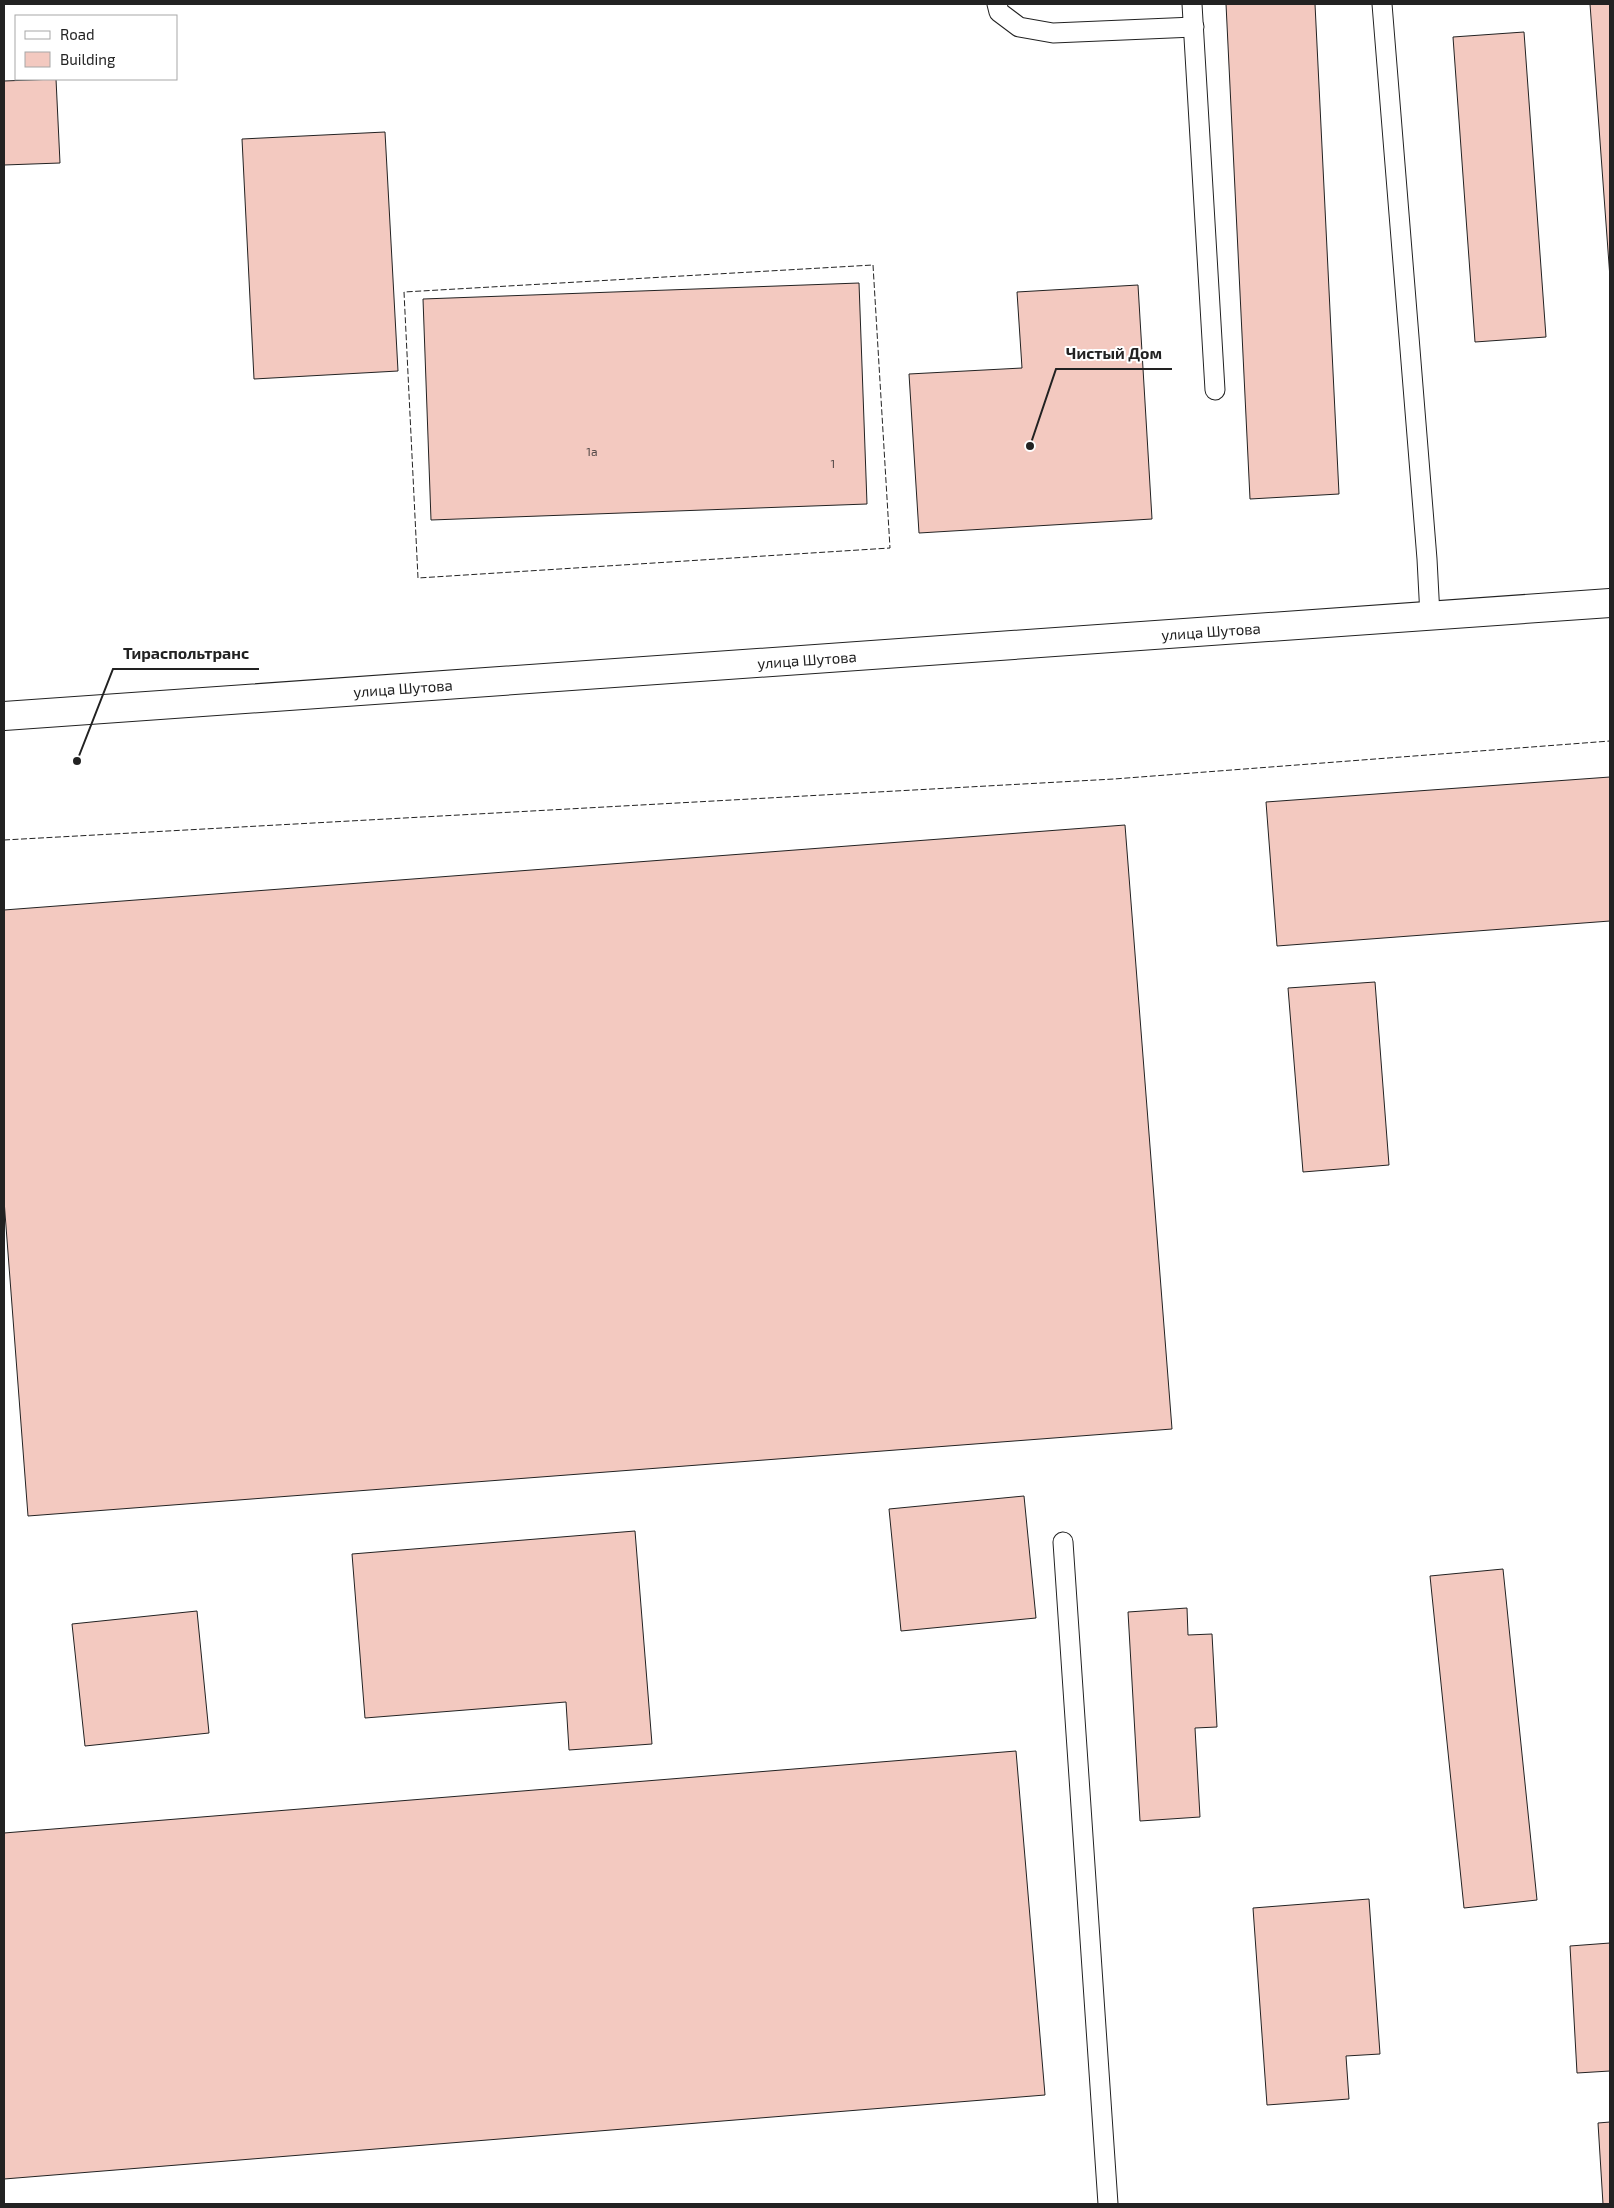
<svg xmlns="http://www.w3.org/2000/svg" width="1614" height="2208" font-family="'Exo 2',sans-serif">
<style>
.building{fill:#f3c9c0;stroke:#222}
.lines{fill:none;stroke-linecap:round;stroke-linejoin:round}
.service-casing{stroke:#222;stroke-width:21}
.tertiary-casing{stroke:#222;stroke-width:30}
.service{stroke:#fff;stroke-width:19}
.tertiary{stroke:#fff;stroke-width:28}
.fence{stroke:#222;stroke-width:1;stroke-dasharray:6 2.5;stroke-linecap:butt}
.labels{text-anchor:middle;dominant-baseline:central;stroke-width:4;stroke-linejoin:round;paint-order:stroke}
.number-label{font-size:12px;fill:#564c4a}
.street-label{font-size:15px;fill:#222;stroke:#fff}
.leader{fill:none;stroke:#222;stroke-width:2}
.callout-dot{fill:#222;stroke:#fff;stroke-width:2}
.callout-label{font-size:16px;text-anchor:middle;font-weight:bold;fill:#222;stroke:#fff;stroke-width:4;stroke-linejoin:round;paint-order:stroke}
</style>
<rect width="100%" height="100%" fill="#fff"/>
<g class="building">
<path d="M1226 4H1315L1339 494 1250 499Z"/>
<path d="M1590 4H1610V278Z"/>
<path d="M1524 32 1546 337 1475 342 1453 37Z"/>
<path d="M56 79 60 163 4 165V81Z"/>
<path d="M385 132 398 371 254 379 242 139Z"/>
<path d="M859 283 867 504 431 520 423 299Z"/>
<path d="M1138 285 1152 519 919 533 909 374 1022 368 1017 292Z"/>
<path d="M1610 777V921L1277 946 1266 802Z"/>
<path d="M1125 825 1172 1429 28 1516 4 1200V910Z"/>
<path d="M1375 982 1389 1165 1303 1172 1288 988Z"/>
<path d="M1024 1496 1036 1618 901 1631 889 1509Z"/>
<path d="M635 1531 652 1744 569 1750 566 1702 365 1718 352 1554Z"/>
<path d="M1503 1569 1537 1900 1464 1908 1430 1576Z"/>
<path d="M1187 1608 1188 1635 1212 1634 1217 1727 1195 1728 1200 1817 1140 1821 1128 1612Z"/>
<path d="M197 1611 209 1733 85 1746 72 1624Z"/>
<path d="M1016 1751 1045 2095 4 2179V1833Z"/>
<path d="M1369 1899 1380 2054 1346 2056 1349 2099 1267 2105 1253 1908Z"/>
<path d="M1610 1943V2071L1577 2073 1570 1946Z"/>
<path d="M1610 2122V2204H1603L1598 2123Z"/>
</g>
<g class="lines">
<defs>
<g id="service">
<path d="M997 4 999 12 1019 27 1053 33 1194 27"/>
<path d="M1192 4 1215 390"/>
<path d="M1382 4 1427 559 1430 616"/>
<path d="M1063 1542 1108 2204"/>
</g>
<g id="tertiary">
<path id="s1" d="M4 716 1610 603"/>
</g>
</defs>
<use href="#service" class="service-casing"/>
<use href="#tertiary" class="tertiary-casing"/>
<use href="#service" class="service"/>
<use href="#tertiary" class="tertiary"/>
<g class="fence">
<path d="M873 265 890 548 418 578 404 292Z"/>
<path d="M4 840 1114 779 1610 741"/>
</g>
</g>
<g class="labels">
<g class="number-label">
<text x="592" y="451">1а</text>
<text x="833" y="463">1</text>
</g>
<g class="street-label">
<text stroke="none"><textPath href="#s1" startOffset="1210">улица Шутова</textPath></text>
<text stroke="none"><textPath href="#s1" startOffset="805">улица Шутова</textPath></text>
<text stroke="none"><textPath href="#s1" startOffset="400">улица Шутова</textPath></text>
</g>
</g>
<path class="leader" d="M1030 446L1056 369H1172M77 761L113 669H259"/>
<g class="callout-dot">
<circle cx="1030" cy="446" r="5"/>
<circle cx="77" cy="761" r="5"/>
</g>
<g class="callout-label">
<text x="1114" y="359">Чистый Дом</text>
<text x="186" y="659">Тираспольтранс</text>
</g>
<rect width="1614" height="2208" fill="none" stroke="#222222" stroke-width="10"/>
<rect x="15" y="15" width="162" height="65" fill="#ffffff" stroke="#a7a7a7"/>
<rect x="25" y="31" width="25" height="8" fill="#ffffff" stroke="#a7a7a7"/>
<text x="60" y="40" font-size="15" fill="#222222">Road</text>
<rect x="25" y="52" width="25" height="15" fill="#f3c9c0" stroke="#a7a7a7"/>
<text x="60" y="65" font-size="15" fill="#222222">Building</text>
</svg>
